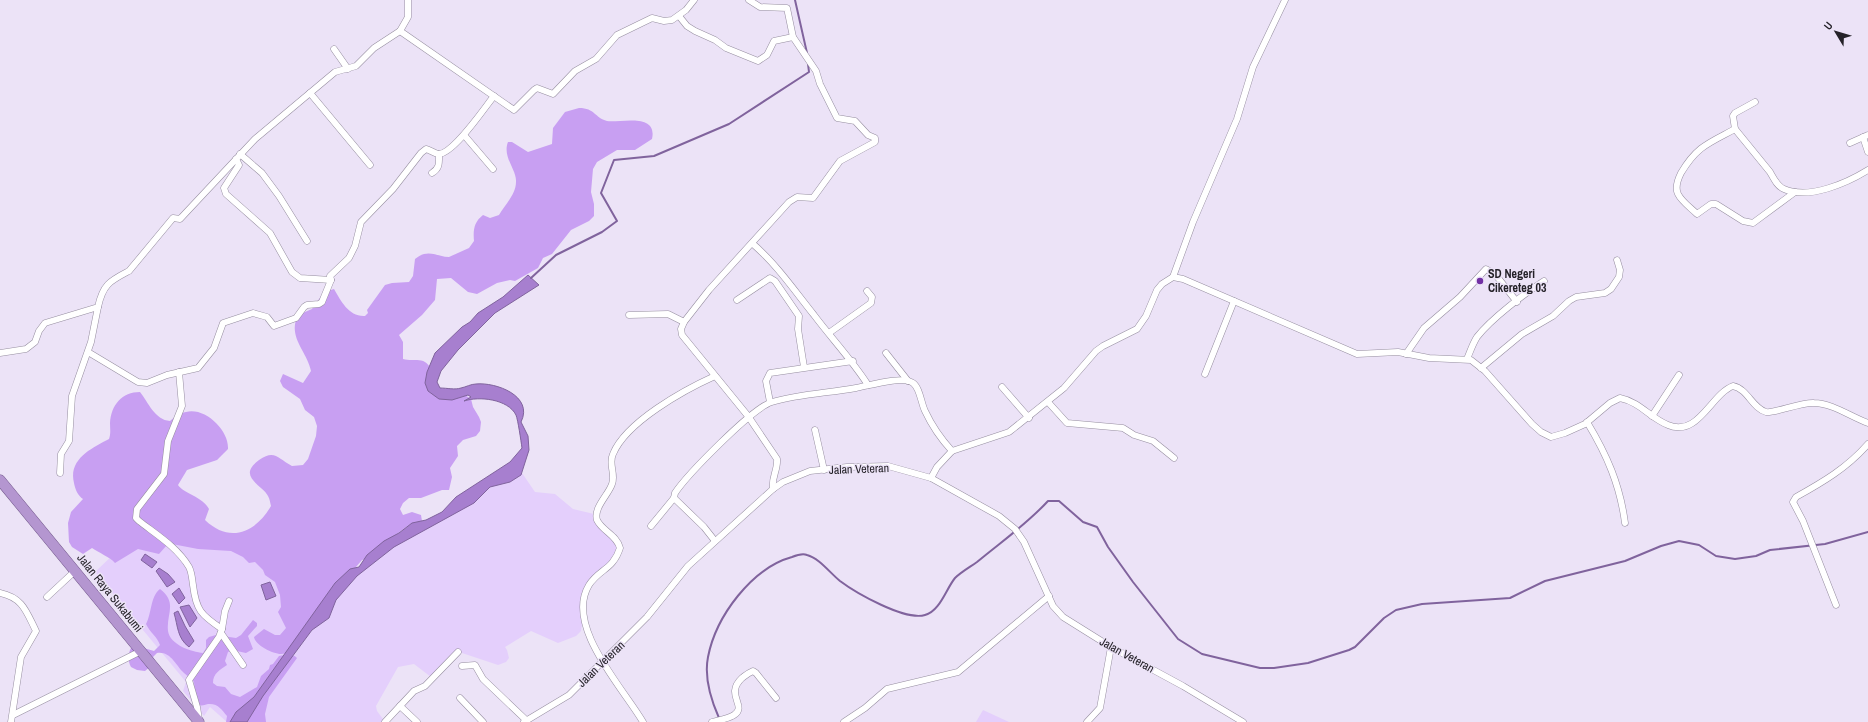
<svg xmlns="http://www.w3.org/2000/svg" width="1868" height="722" font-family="'Archivo Narrow',sans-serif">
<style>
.green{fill:#e4cffc}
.forest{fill:#c89ff2}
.water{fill:#a77fcf;stroke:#80639d}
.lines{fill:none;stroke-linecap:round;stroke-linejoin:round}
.stream{stroke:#80639d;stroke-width:2}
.minor-casing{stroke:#968ea0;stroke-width:7}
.trunk-casing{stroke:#765c8e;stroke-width:11}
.minor{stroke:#fff;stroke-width:6}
.trunk{stroke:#b496d0;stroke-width:10}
.poi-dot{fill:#7230a4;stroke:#ece3f7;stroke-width:1.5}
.labels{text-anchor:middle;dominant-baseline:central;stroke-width:3;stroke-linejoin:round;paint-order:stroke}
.poi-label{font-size:12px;font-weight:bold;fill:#252229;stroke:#ece3f7;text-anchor:start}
.street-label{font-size:12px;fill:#252229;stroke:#ece3f7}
</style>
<rect width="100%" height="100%" fill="#ece3f7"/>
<g class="green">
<path d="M520 470 535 492 555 494 573 509 594 514 618 547 617 555 588 584 581 631 576 636 558 643 531 631 505 647 507 650 509 658 506 662 498 665 456 651 431 677 414 664 398 667 376 706 377 711 383 719V722H255L263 696 335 600 357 576 394 547 490 487Z"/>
<path d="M173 540 244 548 287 590 289 642 286 654 227 722 210 707 204 716 183 691 186 682 95 572 116 552Z"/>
<path d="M983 710 1009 722H976Z"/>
</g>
<g class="forest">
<path d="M579 108C595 108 595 118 607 121 619 123 658 112 652 139L635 150H617L597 162 593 169 591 192 594 204V216L589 221 571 230 552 254 543 258 538 268 515 281 510 280 497 283 477 294 468 292 451 278 437 279 435 300 422 315 399 335 403 342V359C413 362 423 356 430 367L431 390 465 395 471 399 473 407 479 417 481 422 480 431 476 436 463 440 457 446 458 456 450 468 452 477 449 490H442L421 498H409L403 503 400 509 403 515 412 512 421 515 422 521 409 525 401 531 366 559 362 560 301 631V639L291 652C288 653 284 654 281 654 273 654 255 645 254 637L264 629 275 635H280L286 628 278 612 281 607 280 595 275 582 265 575 263 570 255 562 249 563 243 557 231 551 198 549 172 544 167 545 159 554 138 549 115 563C110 557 99 553 92 548L83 554 72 547 69 542 68 523 71 512 83 499C78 496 75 489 74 483 68 459 92 448 109 439 111 434 110 428 110 423 111 405 122 392 140 392 148 402 155 420 170 421 175 417 179 413 186 412 205 407 229 430 228 449L217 460 187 470 178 485C183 493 203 497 209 509L205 520C230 544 256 532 271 506 270 503 270 499 268 496 263 485 236 477 259 460 275 449 278 459 292 466L303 465 308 459 316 436 317 426 314 417 305 410 300 399 283 387 280 381 283 374 303 383 311 371C307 351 287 337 298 315L312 309 324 292 334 289C341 301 349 317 365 316L368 313 367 310 385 285 392 283 409 282 413 276 415 259C428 248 437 257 449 257L469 248 474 241C473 230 474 222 483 215L490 218 499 215C505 205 516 194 516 182 517 170 502 157 508 142H512L528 152 552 144 553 128 565 112Z"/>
<path d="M160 589C178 603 166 614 168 631 170 645 192 652 203 653L206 648V640L209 637 216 635 236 638 241 635 253 620 257 623V626L248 636 253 649 246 653 232 650 228 652 225 661 227 665C220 670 213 673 213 683L217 686 225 687 231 694 240 697 257 687 261 676 269 669 270 665 273 664 279 656C285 655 293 653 297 658L269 697 265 714 266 722H226L227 716C222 710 218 703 208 704 204 705 203 706 198 705L195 695 194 682C191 678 187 676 184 673 176 666 171 651 157 653L153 657 157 665 151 666 145 671 137 670 131 667C127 660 128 651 133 645L154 651 160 645C157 636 150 633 146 624 152 613 150 597 160 589Z"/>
</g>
<g class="water">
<path d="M528 275 539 285 495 313 458 350 441 371 437 382 440 388C447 388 455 390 461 388 466 387 471 384 476 384 496 382 534 396 521 422L528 436 529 450 521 475 510 482 490 487 474 503 394 547 357 576 336 600 329 618 312 630 263 696 247 722H230L236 712 254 697 335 583 350 569 359 567 367 555 384 541 399 533 412 523 426 520 442 512 456 497 510 462 522 448C521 441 518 420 516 415 508 399 479 396 464 401L471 397 468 395 452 400 439 399 428 391 425 383 427 372 435 353 462 327 470 322 478 313 503 297Z"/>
<path d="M145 554 157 562 152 568 141 560Z"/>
<path d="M159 568 168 574 175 582 167 587 156 571Z"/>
<path d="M270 582 276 596 266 600 261 585Z"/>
<path d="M179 588 185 598 179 604 172 594Z"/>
<path d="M189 605 197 618 190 627 180 607Z"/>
<path d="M178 611 185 626 194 641 189 647C177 638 178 626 174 613Z"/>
</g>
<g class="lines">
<g class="stream">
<path d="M795 0 807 53"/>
<path d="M531 278 556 255 602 232 617 221 601 193 614 160 654 156 729 124 809 72 808 64"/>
<path d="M719 718C711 700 704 677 708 657 716 616 752 568 792 557 797 555 802 553 807 555 819 558 830 573 840 581 856 593 905 621 925 615 940 611 946 589 955 578 961 572 970 567 977 562 1001 542 1027 524 1048 501H1059L1083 522 1097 527 1108 547 1133 582 1178 639 1202 654 1260 668H1274L1308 663 1349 650 1355 647 1384 618 1396 610 1422 604 1510 598 1545 581 1625 561 1661 546 1679 541 1699 545 1716 556 1735 559 1756 556 1770 550 1825 544 1868 532"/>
</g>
<defs>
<g id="minor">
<path d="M749 0 760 7 787 8 793 37 816 71 820 84 837 118 855 121 868 135 875 138V142L840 161 813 198 797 197 789 202 709 290 684 322 681 329 682 335 748 416 777 459C778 470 771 478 773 489"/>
<path d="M679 16 687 26 695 31 715 40 726 48 758 61 767 55 774 41 793 37"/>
<path d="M400 31 514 110 534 90 537 88 553 94 575 71 596 59 617 35 652 18 664 21 672 20 686 10 694 0"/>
<path d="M334 49 348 69"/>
<path d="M310 93 370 165"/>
<path d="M1755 102 1735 113 1733 116 1735 129 1770 172C1774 179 1777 186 1784 189 1809 200 1847 183 1868 170"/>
<path d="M1735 129C1709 143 1697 146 1681 173 1678 179 1675 188 1678 194 1682 202 1691 208 1697 214L1711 204H1716L1743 221 1753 223 1795 192"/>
<path d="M464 135 493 169"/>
<path d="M1863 137 1868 152"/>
<path d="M1850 143 1868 135"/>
<path d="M240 154 262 173 279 196 307 241"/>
<path d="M236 159 239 165 224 188 226 194 270 233 292 272 300 278 331 280 330 276 349 258 355 246 361 222 393 189 421 153 426 149C430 150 434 153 438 154 453 155 485 107 494 96"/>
<path d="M432 173C440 168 439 163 439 154"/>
<path d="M753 244C777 265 794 290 814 315 832 339 852 360 868 385"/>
<path d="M1173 277 1193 222 1237 119 1253 67 1285 0"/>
<path d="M737 300 770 278 775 281 799 316 798 329 804 367"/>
<path d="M629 315 668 314 684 322"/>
<path d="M829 333 871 303 872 297 867 291"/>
<path d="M88 352 138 382 147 383 167 375 198 368 214 348 223 323 253 313 267 317 274 326 296 318 304 307 307 305 319 304 322 302 331 280"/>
<path d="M0 353 26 349 35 342 39 331 45 323 98 307C103 284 110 281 129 271L173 218 180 219 255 139 335 72 356 66 374 48 400 31 408 17V0"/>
<path d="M886 353 908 381"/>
<path d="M1406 354 1424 328 1460 297 1486 269 1495 274 1517 302"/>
<path d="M1467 359C1470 352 1473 343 1477 337 1491 319 1525 293 1544 281"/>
<path d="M1481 368 1522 334 1553 316 1569 301 1576 297 1605 293 1611 289 1619 277 1620 270 1617 260"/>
<path d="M179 372 182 406 168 441 164 474 137 509 136 518 139 521C157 535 177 547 189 567 192 573 192 579 193 585 196 610 201 615 222 629L219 637 189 680 197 707 199 720"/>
<path d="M1205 374 1234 301"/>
<path d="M1002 387 1029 418"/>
<path d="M770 402 766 381 770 373 853 361"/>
<path d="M1048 402 1067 423 1123 428 1134 435 1153 441 1174 458"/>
<path d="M1652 416 1679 375"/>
<path d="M1587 422C1607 455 1620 485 1625 523"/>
<path d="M815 430 824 470"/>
<path d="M60 473 61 454 69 441 72 396 91 342 98 307"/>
<path d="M931 478 937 467 952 451 1009 432 1064 388 1096 351 1103 346 1137 329 1146 316 1157 290 1162 284 1173 277 1183 279 1357 354 1398 352 1429 358 1471 360 1485 371 1532 424 1541 432 1551 437 1565 433 1585 424 1610 403 1620 398C1640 402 1650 418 1668 425 1698 438 1711 394 1733 386 1748 389 1752 408 1766 412 1773 414 1801 402 1814 403 1832 403 1851 417 1868 423"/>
<path d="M651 526 674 498"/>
<path d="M715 541 704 527 674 498 675 493C687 475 752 408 772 402 799 394 828 393 856 388 868 386 902 375 913 383 920 388 921 403 925 411 932 426 941 439 952 451"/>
<path d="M0 593C23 598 26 611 36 631L21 657 11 722"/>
<path d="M47 597 75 571"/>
<path d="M1836 605 1803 521 1793 502 1796 497C1823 482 1847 468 1868 444"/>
<path d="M222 629 225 611 229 601"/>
<path d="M221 633 243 665"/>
<path d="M462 666 475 665 483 679 526 720"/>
<path d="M460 698 483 722"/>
<path d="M400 706 417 722"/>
<path d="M13 715 141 651"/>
<path d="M385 722 414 691 425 686 458 652"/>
<path d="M524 722 569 695 647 617 688 566 773 489 783 482 810 471 847 467 888 466 931 478 999 516 1015 529 1024 542 1053 606 1063 617 1111 647 1183 686 1243 722"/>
<path d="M643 722C624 689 564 626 589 585 599 569 613 570 620 548 617 535 602 531 597 520 593 508 609 494 612 484 616 474 608 464 613 454 626 422 684 390 715 376"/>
<path d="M712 722C719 720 728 719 734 715 748 706 724 695 742 678 746 675 748 673 753 671L756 673 776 698"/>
<path d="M844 722 865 708 887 689 958 672 1049 596"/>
<path d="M1087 722 1100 708 1111 647"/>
</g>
<path id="trunk" d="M0 480 199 722"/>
</defs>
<use href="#minor" class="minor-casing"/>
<use href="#trunk" class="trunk-casing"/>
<use href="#minor" class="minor"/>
<use href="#trunk" class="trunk"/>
</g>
<circle class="poi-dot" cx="1480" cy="281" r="4"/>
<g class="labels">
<g class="poi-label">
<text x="1488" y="274">SD Negeri<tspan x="1488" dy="14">Cikereteg 03</tspan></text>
</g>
<g class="street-label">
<text transform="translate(859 469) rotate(-2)">Jalan Veteran</text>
<text transform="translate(110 593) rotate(51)">Jalan Raya Sukabumi</text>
<text transform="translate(1127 655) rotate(29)">Jalan Veteran</text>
<text transform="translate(601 664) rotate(-44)">Jalan Veteran</text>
</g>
</g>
<g transform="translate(1836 32) rotate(308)" stroke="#ece3f7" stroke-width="3" paint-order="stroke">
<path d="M0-3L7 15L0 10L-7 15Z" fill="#252229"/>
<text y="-6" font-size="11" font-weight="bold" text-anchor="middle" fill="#252229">U</text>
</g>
</svg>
